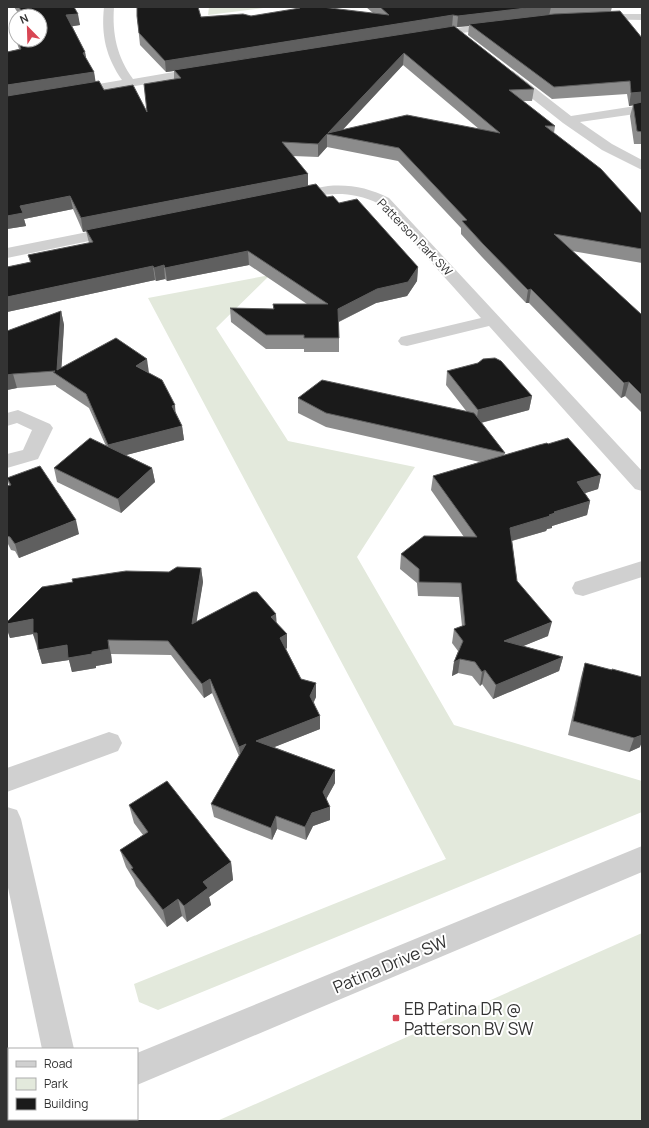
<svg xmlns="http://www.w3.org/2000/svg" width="649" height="1128" font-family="Manrope,sans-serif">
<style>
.green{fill:#e3e9dc}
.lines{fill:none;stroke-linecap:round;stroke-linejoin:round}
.street{fill:#d0d0d0;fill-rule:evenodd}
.wall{fill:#8c8c8c;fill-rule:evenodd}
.shaded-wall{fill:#5f5f5f}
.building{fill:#1a1a1a;stroke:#5f5f5f;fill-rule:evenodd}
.poi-dot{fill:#d84654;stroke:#fff;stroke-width:1.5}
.labels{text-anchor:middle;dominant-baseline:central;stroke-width:4;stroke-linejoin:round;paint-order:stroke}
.far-street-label{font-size:12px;fill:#333;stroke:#fff}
.near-street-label{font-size:17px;fill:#333;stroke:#fff}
.near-poi-label{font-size:17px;fill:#333;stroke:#fff;text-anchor:start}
</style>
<rect width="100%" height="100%" fill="#fff"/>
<g class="green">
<path d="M209 7H271L208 15Z"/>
<path d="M270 275 216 328 288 441 415 467 357 557 454 725 642 781V812L158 1010 139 1002 134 984 446 859 148 298Z"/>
<path d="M642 933V1121H217Z"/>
</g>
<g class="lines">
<g class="street">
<path d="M104 7H114C112 34 117 57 133 79L203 67 207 68 209 71 207 74 203 75 73 96 69 95 67 92 69 89 122 80C106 57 101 35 104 7Z"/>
<path d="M596 14H642V20L592 19 590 17Z"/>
<path d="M498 22 504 25 502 27 429 38 425 37 423 35 425 33 429 32Z"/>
<path d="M509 70 513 71 571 116 642 105V113L580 122 612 144 642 160V170L602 150 563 123 505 77 503 74 505 71Z"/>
<path d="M328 186C350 184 369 188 389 198L642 471V491L635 489 489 326 407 346 401 345 398 341 401 337 481 318 379 204C349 189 324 194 293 200L288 199 286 196 288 193 293 192Z"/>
<path d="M118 226 123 228 126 231 123 234 7 258V248Z"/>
<path d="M18 410 50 424 53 428 38 459 7 468V454L23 450 32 430 17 423 7 426V413Z"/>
<path d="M642 561V577L583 596 575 594 572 588 575 582Z"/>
<path d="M109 732 118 735 122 743 118 751 7 792V768Z"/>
<path d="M7 807 17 810 21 819 74 1049H42L7 883Z"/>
<path d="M642 846V872L137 1085V1053Z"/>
<path d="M9 1106V1119H34L33 1121H7V1107Z"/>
<rect x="57" y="1119" width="34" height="2"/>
</g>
</g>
<g class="wall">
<path d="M14 7H74L80 25 72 26 85 52 86 59 94 72 95 82 104 90 147 112 174 79V71L166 72 140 45 137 16 201 17 373 13 366 7H612L611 11 642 38V144H634L630 116 633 105 629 106 627 94 552 99 468 35 469 26 457 27H455L534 89 532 101H523L555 126 554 133 642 214V263L572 251 642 315V413L625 396 621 398 529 303H526L482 257 461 234V228L398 161 327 147 318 157 293 156 308 174V185L327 197 339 203 418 267 417 281 407 296 376 303 339 322V352H304V349H266L231 322 230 308 273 309V304H307L249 265 167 281 165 279 156 281 155 280 7 312V267L30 262 28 255 89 243 86 231 83 232 73 209 24 219 26 226 7 229V52L19 49 16 40H40V16H20ZM403 65 479 129 342 130Z"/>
<path d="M61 311 64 325 61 367 149 373 176 413 182 426 184 440 126 455 152 468 155 482 121 513 57 482 54 468 106 446 89 408 56 386V385L17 388 7 390V331Z"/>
<path d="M447 371 532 396 529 410 481 423 505 453 504 455 548 444 601 475 598 489 585 493 590 501 587 515 552 526V528L547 529 546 531 512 541 517 581 548 636 523 646 563 657 559 671 493 699 482 684 480 686 472 676 458 673 452 676 454 662 458 651 452 643 454 629 462 626 459 597 418 596 417 583 400 569 401 554 464 537 431 490 433 476 480 462 326 427 298 413V398L467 412 446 385Z"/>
<path d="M7 479 79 534 19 558 15 551 11 550 7 542V486L9 485Z"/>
<path d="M201 568 203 582 196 621 277 623 287 648 286 649 301 679 316 683V697L314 702 320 729 274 747 335 770V783L326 799 330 820 313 826 306 840 277 829 272 840 214 817 211 804 239 756 212 693 204 698 171 655 111 654 112 663 96 666V668L72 672 69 660 42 664 33 634 10 638 7 629V622L169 572Z"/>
<path d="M585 663 612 670 640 747 629 752 568 735 581 677Z"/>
<path d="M129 805 231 862 233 880 209 897 211 905 187 922 182 916 167 927 136 886 134 880 126 867 120 850 143 835 134 823Z"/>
</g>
<g class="shaded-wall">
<path d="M535 7H551L549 16 469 24V26L457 27 458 16Z"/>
<path d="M78 14 80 25 68 27 66 15Z"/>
<path d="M453 15 452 27 174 70V71L166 72 165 61Z"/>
<path d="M85 52 87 63 83 53Z"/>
<path d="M404 53 403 65 337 136 328 133Z"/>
<path d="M94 72 96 84 7 97V85Z"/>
<path d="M642 92V104L629 106 631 93Z"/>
<path d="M327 134V147L318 157V144Z"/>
<path d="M308 174V187L83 232 81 218Z"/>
<path d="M70 196 73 209 24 219 26 226 7 229V216L20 206Z"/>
<path d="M248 251 249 265 167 281 165 268Z"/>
<path d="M164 265 165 279 156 281 154 268Z"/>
<path d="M153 266 155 280 7 312V297Z"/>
<path d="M418 267 417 281 407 296 376 303 338 322V309Z"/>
<path d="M531 289 529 303H526L528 290Z"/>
<path d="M61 311 64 325 61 377 57 370Z"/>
<path d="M147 359 149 373 136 366Z"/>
<path d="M13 374 17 388 7 390V375Z"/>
<path d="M629 382 625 396 621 398 624 383Z"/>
<path d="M532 396 529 410 476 424 478 410Z"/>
<path d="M175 405 176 419 172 406Z"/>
<path d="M182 426 184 440 111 459 108 445Z"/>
<path d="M152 468 155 482 121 513 118 499Z"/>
<path d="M601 475 598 489 573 497 577 482Z"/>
<path d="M590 501 587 515 552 526V528L547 529 546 531 507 542 510 528 554 512Z"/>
<path d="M76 520 79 534 19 558 15 544Z"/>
<path d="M201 568 203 582 194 638 192 624Z"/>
<path d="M276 614 277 628 271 617Z"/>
<path d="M33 619 37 633 38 647 33 634 10 638 7 629V624Z"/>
<path d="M552 622 548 636 501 655 504 641Z"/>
<path d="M287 634V648L281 652 280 638Z"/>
<path d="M108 640 111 654 112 663 96 666V668L72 672 69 660 42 664 38 650 67 645Z"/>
<path d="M563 657 559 671 493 699 496 685Z"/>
<path d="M460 659 458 673 452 676 454 662Z"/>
<path d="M485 670 482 684 480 686 482 672Z"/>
<path d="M210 679 212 693 204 698 202 684Z"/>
<path d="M316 683V697L310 709V696Z"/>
<path d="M320 716V729L257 754 256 741Z"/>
<path d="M642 735V742L640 747 629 752 634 738Z"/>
<path d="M246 744 241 760 239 747Z"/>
<path d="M335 770V783L323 805V792Z"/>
<path d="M330 807V820L313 826 306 840 305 827 312 813Z"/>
<path d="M276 816 277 829 272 840 271 828Z"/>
<path d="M231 862 233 880 209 897 211 905 187 922 184 906 203 882Z"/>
<path d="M178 899 182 916 167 927 163 910Z"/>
</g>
<g class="building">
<path d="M19 7H74L78 14 66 15 85 52 83 53 94 72 7 85V52L21 49 18 40H40V16H24Z"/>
<path d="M137 7H198L201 17 243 14 251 16 300 8 301 7H322L389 15 380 7H535L458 16 453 15 165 61 139 33 137 16Z"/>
<path d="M620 11 642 38V92L631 93 630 81 554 87 469 24 554 14Z"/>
<path d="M454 26 534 89 509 90 555 126H545L601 169 642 214V249L554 234 642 315V395L629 382 624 383 531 289 528 290 483 244 462 221 467 220 399 148 327 134 318 144 282 142 308 174 81 218 70 196 20 206 23 213 7 216V96L99 81 104 90 133 85 147 112 144 84 181 78 174 70ZM404 53 500 133 407 115 328 133Z"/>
<path d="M642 102V132L637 131 633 104Z"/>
<path d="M316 184 327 197 333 196 339 203 357 199 418 267 408 282 377 289 338 309 339 338H304V335H266L230 308 274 309 273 304H328L248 251 165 268 164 265 154 268 153 266 7 297V267L31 262 28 255 93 242 86 230Z"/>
<path d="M61 311 57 370 116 338 147 359 136 366 162 380 175 405 172 406 182 426 108 445 86 394 53 372 55 371 13 374 7 375V331Z"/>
<path d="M495 358 501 361 532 396 478 410 447 371 478 363 483 359Z"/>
<path d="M322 380 474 413 505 453 326 413 298 398Z"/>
<path d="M90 438 152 468 118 499 54 468Z"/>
<path d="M568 438 601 475 577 482 590 501 554 512 555 513 549 515 550 516 510 528 517 581 552 622 504 641 563 657 496 685 485 670 482 672 475 662 460 659 454 662 463 641 454 629 465 625 461 583 419 582V569L401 554 424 536 477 537 433 476 539 445 547 443 548 444Z"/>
<path d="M40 466 76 520 15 544 10 537 7 536V486L11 485 7 478Z"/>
<path d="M177 567 201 568 192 624 253 592H257L276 614 271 617 287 634 280 638 301 679 316 683 310 696 320 716 256 741 335 770 323 792 330 807 312 813 305 827 276 816 271 828 211 804 246 744 239 747 210 679 202 684 168 641 108 640 109 649 92 652V654L68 658 67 645 38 650 37 633H33V619L7 624V622L42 587 73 582 72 579 126 571 169 572Z"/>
<path d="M585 663 612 670V669L642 677V735L634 738 573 721Z"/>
<path d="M167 781 231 862 203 882 208 888 184 906 178 899 163 910 131 869 133 868 120 850 148 832 129 805Z"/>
</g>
<rect class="poi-dot" x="392" y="1014" width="8" height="8" rx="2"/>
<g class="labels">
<g class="far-street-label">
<text transform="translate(415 237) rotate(46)">Patterson Park SW</text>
</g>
<g class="near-street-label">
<text transform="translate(390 964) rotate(-23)">Patina Drive SW</text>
</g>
<g class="near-poi-label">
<text x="404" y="1008">EB Patina DR @<tspan x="404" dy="20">Patterson BV SW</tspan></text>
</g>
</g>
<rect width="649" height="1128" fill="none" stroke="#333333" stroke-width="16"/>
<rect x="8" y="1048" width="130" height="72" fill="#ffffff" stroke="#adadad"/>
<rect x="16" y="1061" width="20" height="6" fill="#d0d0d0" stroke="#adadad"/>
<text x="44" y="1068" font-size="12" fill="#333333">Road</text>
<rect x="16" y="1078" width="20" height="12" fill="#e3e9dc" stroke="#adadad"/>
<text x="44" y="1088" font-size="12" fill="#333333">Park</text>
<rect x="16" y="1098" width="20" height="12" fill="#1a1a1a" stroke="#adadad"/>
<text x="44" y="1108" font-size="12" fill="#333333">Building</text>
<g transform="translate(28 28) rotate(337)"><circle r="19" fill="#ffffff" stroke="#adadad"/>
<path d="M0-3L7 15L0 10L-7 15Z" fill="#d84654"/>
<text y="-6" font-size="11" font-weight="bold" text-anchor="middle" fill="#333333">N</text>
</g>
</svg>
